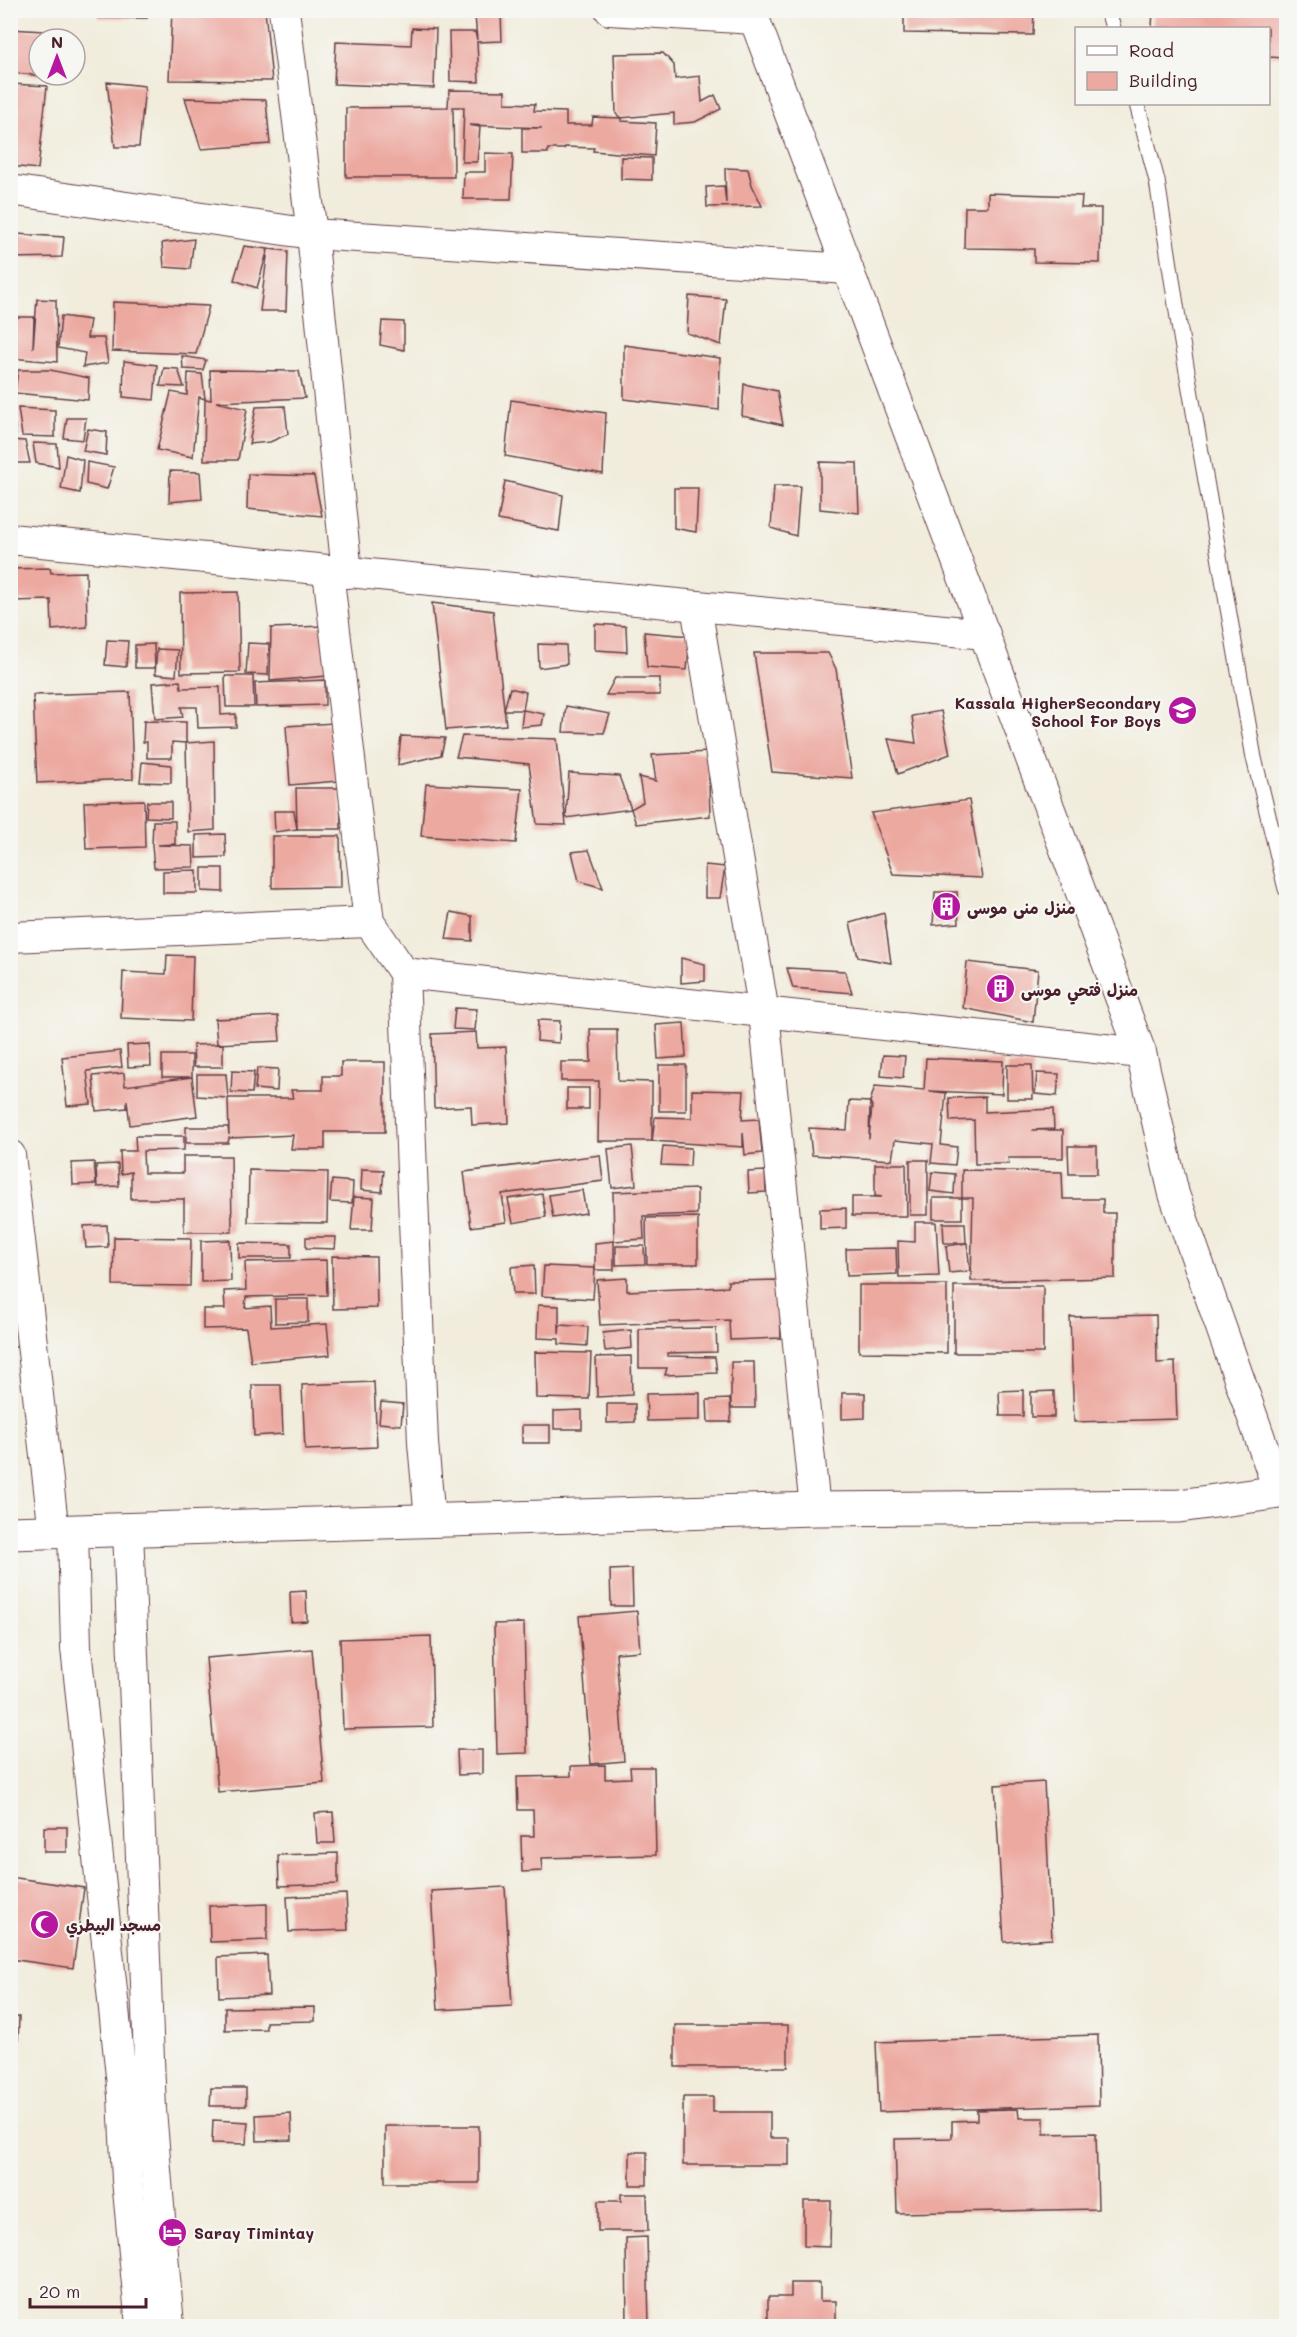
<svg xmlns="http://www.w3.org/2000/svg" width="1297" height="2337" font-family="Mali,'Playpen Sans Arabic',sans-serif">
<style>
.building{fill:#eca9a0}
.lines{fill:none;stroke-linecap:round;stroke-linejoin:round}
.service-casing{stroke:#633e45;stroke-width:17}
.minor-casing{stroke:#633e45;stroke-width:32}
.tertiary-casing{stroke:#633e45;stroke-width:35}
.service{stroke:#fff;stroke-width:15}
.minor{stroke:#fff;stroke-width:30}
.tertiary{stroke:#fff;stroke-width:33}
.labels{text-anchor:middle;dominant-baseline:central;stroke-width:4.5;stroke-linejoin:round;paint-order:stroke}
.poi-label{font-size:16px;font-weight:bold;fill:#4a1f2b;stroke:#f6f6f2;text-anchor:start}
</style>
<rect width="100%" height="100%" fill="#f6f6f2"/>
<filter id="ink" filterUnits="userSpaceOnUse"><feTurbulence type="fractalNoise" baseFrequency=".0167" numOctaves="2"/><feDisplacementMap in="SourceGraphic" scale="12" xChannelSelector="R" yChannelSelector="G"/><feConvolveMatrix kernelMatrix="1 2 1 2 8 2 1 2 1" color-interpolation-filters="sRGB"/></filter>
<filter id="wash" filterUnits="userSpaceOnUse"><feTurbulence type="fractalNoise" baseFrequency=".008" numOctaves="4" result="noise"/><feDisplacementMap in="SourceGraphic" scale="24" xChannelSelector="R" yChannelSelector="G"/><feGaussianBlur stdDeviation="1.35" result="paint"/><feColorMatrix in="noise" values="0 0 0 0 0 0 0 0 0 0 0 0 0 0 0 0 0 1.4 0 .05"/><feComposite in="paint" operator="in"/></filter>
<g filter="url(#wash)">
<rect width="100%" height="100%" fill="#f1ecdb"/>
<g id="blocks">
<g class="building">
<rect x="98" y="10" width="49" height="8"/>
<path d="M172 10H265L272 81 169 80Z"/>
<path d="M904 10H1034L1033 35 904 33Z"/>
<path d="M1153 10H1286V58L1268 57V28H1152Z"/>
<path d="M501 14 502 41 477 42 479 82 450 81 449 32H475L477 40 475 15Z"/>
<path d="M412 28 436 29 434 88 334 84 336 42 411 45Z"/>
<path d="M10 29 60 32 59 39H39V76L10 72Z"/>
<path d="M663 53 674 65 675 79 700 76 702 102 715 95 721 109 695 122 674 124V113L621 118 616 114 614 54Z"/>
<path d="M107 82 145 86 139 147H115Z"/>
<path d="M10 84 47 86 38 169 10 166Z"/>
<path d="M449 90 505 91V103L535 104 534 111 566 112V125H592L593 117 621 118V121L656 123 654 156 593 151 594 148 565 147 564 149H548V153H522V128H542L469 125 480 127 477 162H462L464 107H453L454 177H346V108L448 107Z"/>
<path d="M185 98 266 100 270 144 201 149Z"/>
<path d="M485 153 513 154 511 199H463L464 172H485Z"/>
<path d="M621 157 652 158V180L621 179Z"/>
<path d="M725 168 748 169 752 185 762 206 707 207 706 187 724 186 726 203Z"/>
<path d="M988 193 1082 196 1081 208H1101L1100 263 1034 262V249L964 248 965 207H988Z"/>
<path d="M16 234 64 237 62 257 10 258V243Z"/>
<path d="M194 239 190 269 164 267 162 243Z"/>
<path d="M244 246 268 249 288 251 286 311H260L268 249 257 288 234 280Z"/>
<path d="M689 296 726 299 721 345 687 333Z"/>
<path d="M37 299 56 300 57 362 10 358V317H34L33 348Z"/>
<path d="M113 302 209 306 196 354 112 351Z"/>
<path d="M61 316 90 320 87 338H104L108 363 83 367 85 353 58 348Z"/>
<path d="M382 321 404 322V350L380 345Z"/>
<path d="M624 345 720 358 719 410 624 399Z"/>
<path d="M182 356 206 360 203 370 183 369Z"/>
<path d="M124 361 157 365 154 400 123 397Z"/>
<path d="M164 368 178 369 184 387 160 386Z"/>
<path d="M18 370H50L89 378 88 400 15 393Z"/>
<path d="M210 370 299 371 305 398 216 402 247 409 238 460H204L205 399 211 400Z"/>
<path d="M188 373 202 374 205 399 199 397 193 457 157 450 171 392 187 395Z"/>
<path d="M744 384 777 391 783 425 742 416Z"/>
<path d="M511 400 606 413 603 474 505 456Z"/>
<path d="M285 406 288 434 270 442 249 444 256 407Z"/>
<path d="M18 408 55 410V437L22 436Z"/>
<path d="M10 412H13L16 435 10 434Z"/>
<path d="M67 418H86L83 440 64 438Z"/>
<path d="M88 429 107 432 106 455 83 451Z"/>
<path d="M10 440 25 441 30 463H10Z"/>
<path d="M33 443 57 444 59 467 36 463Z"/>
<path d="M66 455 83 460 80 493 61 489Z"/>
<path d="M87 462 114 467 107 489 86 484Z"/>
<path d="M820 462 857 463 859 513 820 509Z"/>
<path d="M170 471 200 472 202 499 169 502Z"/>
<path d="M248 474 314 476 322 516 247 509Z"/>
<path d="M505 481 563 495 559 531 498 520Z"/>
<path d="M774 486H800L796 536 771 528Z"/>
<path d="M674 488H698L696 532 674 528Z"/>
<path d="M50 568 51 573 86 572 87 627 52 630 51 600 10 601V569Z"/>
<path d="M238 592 240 672 181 673 180 593Z"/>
<path d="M432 603 493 611 506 725 446 730Z"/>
<path d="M595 624 626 626 627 652 595 650Z"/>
<path d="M325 626 327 676 270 681 271 628Z"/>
<path d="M644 632 690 636 687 670 647 667Z"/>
<path d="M107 640 128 641 126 667 105 665Z"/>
<path d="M248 643 269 644 268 675 246 674Z"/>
<path d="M154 644 155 668H135V645Z"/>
<path d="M538 644 566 645 567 664 539 668Z"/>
<path d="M157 649 178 650 176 676 155 674Z"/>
<path d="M754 653H828L836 669 852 778 772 772Z"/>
<path d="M225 676H253L254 707H226Z"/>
<path d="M615 678H660V695H606Z"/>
<path d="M325 680V705L256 707 255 683Z"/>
<path d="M180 681 181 688 220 687 221 715 236 714V727L198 728 197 707H181L183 717 155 719 152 683Z"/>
<path d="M510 688 526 692 523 710 544 714 542 725 521 727 523 710H504Z"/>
<path d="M130 692 133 779 37 783 33 695Z"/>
<path d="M566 706 610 714 604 733 563 732Z"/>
<path d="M941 711 950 754 898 774 888 739 916 743 912 716Z"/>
<path d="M144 721 186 722V743L214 741 215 830 188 832 186 743 172 742V758H147V742H143Z"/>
<path d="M334 723 338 781 290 785 286 726Z"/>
<path d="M401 736 445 738 441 755 398 765Z"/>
<path d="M462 736 557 739 566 825 537 824 529 764 456 757Z"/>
<path d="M708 752 710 816 636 824 631 809 566 818 569 773 619 776 631 809 643 802 639 777 656 781 652 755Z"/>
<path d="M142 762 171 765V783L140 782Z"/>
<path d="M426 784 522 789 516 843 421 836Z"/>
<path d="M296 788H340L341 829H297Z"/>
<path d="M144 800 145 847 86 849 84 802Z"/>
<path d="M969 800 982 878 893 874 871 813Z"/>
<path d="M147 802H171V818L146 817Z"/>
<path d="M274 811H294L297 829 275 832Z"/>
<path d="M153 821H175V844L158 845 193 846 194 867 154 868 152 845Z"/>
<path d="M225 834 226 857 196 858V835Z"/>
<path d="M272 836H340L341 887 272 888Z"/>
<path d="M589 850 603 888 579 881 572 852Z"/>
<path d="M705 865 725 867 720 898H705Z"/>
<path d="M202 868H223V892L202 891Z"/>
<path d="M197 870V893H163V871Z"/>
<path d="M935 892H957L959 923 933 925Z"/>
<path d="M451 912 472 916V941L446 939Z"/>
<path d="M884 913 891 963 858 957 850 923Z"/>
<path d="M167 955 193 956 191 1021 121 1018 123 972 166 974Z"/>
<path d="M681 958 705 964V981L681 983Z"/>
<path d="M967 962 1038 970 1033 1022 963 1008Z"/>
<path d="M787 968 845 971 852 993 793 988Z"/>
<path d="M455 1008 477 1009 475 1030 453 1029Z"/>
<path d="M278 1016 280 1041 217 1044 215 1019Z"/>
<path d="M538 1020 560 1021 559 1043 537 1041Z"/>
<path d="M684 1023 686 1057 658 1059 656 1025Z"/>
<path d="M590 1029H617L618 1081 652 1082V1141H598L599 1081H561V1062H591Z"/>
<path d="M476 1032 477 1048 506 1047 509 1123 472 1125 471 1106 434 1108 432 1034Z"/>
<path d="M150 1044 151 1066 128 1067 127 1045Z"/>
<path d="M223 1044V1067H194L193 1045Z"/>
<path d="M120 1051 122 1067 87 1071 91 1104 67 1106 62 1057Z"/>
<path d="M162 1055H192V1077L197 1116 130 1125 127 1100V1108L96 1111 93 1076 124 1073 125 1086 192 1077H162Z"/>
<path d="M883 1055 905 1056 903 1078 881 1076Z"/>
<path d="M926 1058 1003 1061 1002 1094 929 1091 946 1093 941 1145 957 1147 955 1165 931 1163 933 1144 895 1140 892 1160 812 1155 809 1128 847 1130 849 1101 870 1102 869 1139 872 1106 870 1102 875 1086 924 1090Z"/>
<path d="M341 1062H385V1132H325V1149H291L293 1135 229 1138 228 1143H186V1127H228L229 1135 228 1098H293L291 1090H323V1076H341Z"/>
<rect x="659" y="1065" width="27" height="46"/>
<path d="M1007 1065H1032L1033 1099H1007Z"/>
<path d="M257 1068 278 1069 277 1091 255 1089Z"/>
<path d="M232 1071 254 1072 252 1093 231 1092Z"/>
<path d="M1037 1073 1059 1074 1057 1096 1035 1094Z"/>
<path d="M197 1074H226L228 1098 197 1096Z"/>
<rect x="567" y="1088" width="22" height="21"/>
<path d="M692 1090 744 1091 742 1120 759 1119 762 1153 745 1155 743 1132V1147L652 1141 655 1117 692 1118Z"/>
<path d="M985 1097V1112L1053 1109 1054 1129 1032 1130H1063V1158H1008L1009 1164H975L974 1120 950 1121 949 1098Z"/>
<path d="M135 1136H184V1150L143 1151 144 1173H183V1156H231L232 1232H184V1199H131V1172L121 1174 120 1151H136Z"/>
<path d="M632 1146 636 1185 612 1188 608 1149Z"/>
<path d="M663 1146 691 1148 690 1166 661 1165Z"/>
<path d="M1068 1146H1097V1174H1069Z"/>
<path d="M600 1155 603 1181 502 1194 506 1222 471 1227 464 1172Z"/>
<rect x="910" y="1160" width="18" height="55"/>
<path d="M94 1162 96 1184 73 1185 72 1163Z"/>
<path d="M118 1164 119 1186 97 1187 96 1165Z"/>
<path d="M875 1164H906L907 1216H852V1197H882L875 1196Z"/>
<path d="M362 1169 384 1170 382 1192 361 1190Z"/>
<path d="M249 1170 328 1172 327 1223 248 1222Z"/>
<path d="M962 1170 1062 1172 1063 1199H1103V1213H1115V1278L971 1281 973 1198H962V1219H933V1198H962Z"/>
<path d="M765 1171 766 1192 749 1193 748 1172Z"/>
<path d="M932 1172 955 1174 954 1194 930 1191Z"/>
<path d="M332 1180 353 1182 352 1203 330 1202Z"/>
<path d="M697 1189V1214L643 1216 644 1239 614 1241 613 1192Z"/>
<path d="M582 1190 586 1213 553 1218 549 1195Z"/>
<path d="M542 1194 546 1217 513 1223 508 1199Z"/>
<path d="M354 1197 374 1198 372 1230H351Z"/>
<path d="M846 1208V1228L820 1229V1209Z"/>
<path d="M698 1217V1264H647L646 1218Z"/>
<path d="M915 1222H936L939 1276 899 1277 898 1241 915 1242Z"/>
<path d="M943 1223H965L966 1243H944Z"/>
<path d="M107 1225 108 1247 86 1248 84 1226Z"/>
<path d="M114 1237 191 1238 190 1286 113 1285Z"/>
<path d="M306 1237H336L335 1249 306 1248Z"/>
<path d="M230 1240 231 1281 201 1282V1241Z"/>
<path d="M614 1241V1270H595V1243Z"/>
<path d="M239 1243 291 1244V1258H239Z"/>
<path d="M967 1243 970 1271 949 1273 946 1246Z"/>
<path d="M616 1246H644L645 1264 616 1265Z"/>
<path d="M896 1248 897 1274 847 1276 846 1249Z"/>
<path d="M332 1256 376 1257 377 1308 333 1309Z"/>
<path d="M326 1260 327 1295 246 1297 245 1308 270 1306 271 1327 327 1324 330 1355 251 1362 246 1328 203 1329V1309H225L224 1291 246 1290 245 1262Z"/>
<path d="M534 1265 535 1294H513L511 1267Z"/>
<path d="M544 1266 595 1268 593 1299 542 1296Z"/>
<path d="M627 1278V1291L728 1287V1281L779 1280 781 1338 730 1340 729 1320 600 1325 597 1280Z"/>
<path d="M859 1285H947V1353L859 1352Z"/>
<rect x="954" y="1286" width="89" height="67"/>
<path d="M275 1299H308V1322L275 1323Z"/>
<path d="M538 1305 559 1306V1334L560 1325 588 1327 587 1346 559 1344V1339L537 1338Z"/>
<path d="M1156 1315 1157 1363 1175 1362 1177 1419 1074 1422 1070 1317Z"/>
<path d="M10 1319H16L18 1347H10Z"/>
<path d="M716 1328 717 1352 667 1353V1356L715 1357 717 1373 665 1375 667 1368H639V1329Z"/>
<path d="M631 1330 632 1348 605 1351 603 1333Z"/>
<path d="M535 1352 591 1353 589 1399 536 1398Z"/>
<path d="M631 1356 632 1395 597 1397 596 1357Z"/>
<path d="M731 1362H754L755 1408H731Z"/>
<path d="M374 1382 377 1447 305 1450 302 1385Z"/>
<path d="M252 1385H281L283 1434 254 1436Z"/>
<path d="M1023 1390V1416H1000L999 1391Z"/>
<path d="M1054 1391V1417H1031V1392Z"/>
<path d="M700 1393V1420L647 1421 646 1394Z"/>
<path d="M842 1393H865V1418L842 1419Z"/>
<path d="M730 1399 731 1422H708L707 1400Z"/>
<path d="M381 1402 403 1404 401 1425 379 1423Z"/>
<path d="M607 1404H635V1422L607 1423Z"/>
<path d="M582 1410V1429H554V1411Z"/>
<rect x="522" y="1425" width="28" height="18"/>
<path d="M632 1569 633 1606H611L610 1570Z"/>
<path d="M306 1591 307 1621 291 1622 290 1592Z"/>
<path d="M637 1611 640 1651 616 1653 624 1761 591 1764 579 1616Z"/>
<path d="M524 1623 527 1753 497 1754 494 1624Z"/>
<path d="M431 1636 433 1727 343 1729 340 1639Z"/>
<path d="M312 1649 324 1783 218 1792 206 1658Z"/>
<path d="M457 1750H482V1774L458 1775Z"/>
<path d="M605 1765V1779L631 1778 630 1767H654L656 1855 541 1858 542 1871 522 1872 521 1836H534L533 1810H518L517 1777 571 1776V1766Z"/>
<path d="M1044 1782 1052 1939 1004 1942 995 1785Z"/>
<path d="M333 1812 335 1843H317L315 1813Z"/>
<rect x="44" y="1827" width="23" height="25"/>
<path d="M338 1853V1884L279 1886 278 1855Z"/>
<path d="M10 1877 84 1888 73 1968 10 1959Z"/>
<path d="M505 1887 512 2006 438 2010 431 1891Z"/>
<path d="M346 1894 348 1930 289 1932 287 1897Z"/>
<path d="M267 1904V1940L210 1942 209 1906Z"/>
<path d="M267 1955 269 1995 219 1997 218 1957Z"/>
<path d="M315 2007V2021L266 2022V2029L225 2030V2008Z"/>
<path d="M10 2017H19L18 2043H10Z"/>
<rect x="675" y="2025" width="113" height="42"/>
<path d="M1098 2035 1099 2105 879 2112 876 2042Z"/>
<path d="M211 2088H246V2106H210Z"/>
<path d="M683 2097H713V2112H770V2138H789V2165H683Z"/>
<path d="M1018 2109 1019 2118H1044V2134L1096 2133 1098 2209 897 2213 895 2139 952 2138V2121L977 2120V2110Z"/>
<path d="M291 2113 292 2140 257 2141 256 2115Z"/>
<path d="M213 2120 248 2122 246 2144 212 2143Z"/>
<rect x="385" y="2126" width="94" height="57"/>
<rect x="630" y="2152" width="17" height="33"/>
<path d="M621 2194H647L648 2231H598V2201H621Z"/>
<path d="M804 2201H831L830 2247 804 2246Z"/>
<path d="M647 2237 649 2326H627L626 2238Z"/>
<path d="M791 2283H820V2301H836V2326H768V2297H791Z"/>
<path d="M590 2320 600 2321 613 2326H573Z"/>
</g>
</g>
</g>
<g filter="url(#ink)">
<use href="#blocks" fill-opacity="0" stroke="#633e45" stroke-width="1.5"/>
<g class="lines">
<defs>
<g id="service">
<path d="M1108 10 1113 28"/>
<path d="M1137 104 1157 181 1180 331 1254 758 1286 889"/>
</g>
<g id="minor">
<path d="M284 10 312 234 347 573"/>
<path d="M610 10 754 19"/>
<path d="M751 10 1141 1053 1174 1194 1279 1492"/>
<path d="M10 190 312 234 848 269"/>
<path d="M10 539 985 634"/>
<path d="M328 571 369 922 404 973 423 1443 430 1520"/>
<path d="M696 606 764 1013 815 1509"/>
<path d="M10 937 369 922"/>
<path d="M404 973 1141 1053"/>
<path d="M10 1155 54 1532"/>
<path d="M73 1530 76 1648 123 2095 127 2180 141 2326"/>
<path d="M128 1530 151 2110 169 2326"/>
</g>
<path id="tertiary" d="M10 1533 815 1509 1179 1506 1279 1492 1286 1487"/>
</defs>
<use href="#service" class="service-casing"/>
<use href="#minor" class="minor-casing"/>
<use href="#tertiary" class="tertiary-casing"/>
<use href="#service" class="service"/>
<use href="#minor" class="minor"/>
<use href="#tertiary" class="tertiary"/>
</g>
</g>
<defs>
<symbol id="school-disc" viewBox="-11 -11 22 22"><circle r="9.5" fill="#b5179e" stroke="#f6f6f2"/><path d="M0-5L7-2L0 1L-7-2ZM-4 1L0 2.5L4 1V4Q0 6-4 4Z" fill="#fff"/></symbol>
<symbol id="building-disc" viewBox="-11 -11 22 22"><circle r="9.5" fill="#b5179e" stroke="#f6f6f2"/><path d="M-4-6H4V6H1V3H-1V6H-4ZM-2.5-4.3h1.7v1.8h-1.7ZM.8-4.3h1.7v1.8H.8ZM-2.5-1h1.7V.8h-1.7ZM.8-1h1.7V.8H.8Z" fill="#fff"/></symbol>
<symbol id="mosque-disc" viewBox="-11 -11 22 22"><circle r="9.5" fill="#b5179e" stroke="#f6f6f2"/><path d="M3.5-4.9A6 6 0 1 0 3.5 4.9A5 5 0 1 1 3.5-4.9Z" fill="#fff"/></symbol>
<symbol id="hotel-disc" viewBox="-11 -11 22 22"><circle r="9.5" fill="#b5179e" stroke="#f6f6f2"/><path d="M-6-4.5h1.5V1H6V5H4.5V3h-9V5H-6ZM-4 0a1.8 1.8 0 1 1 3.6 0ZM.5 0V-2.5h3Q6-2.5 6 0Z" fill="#fff"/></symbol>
</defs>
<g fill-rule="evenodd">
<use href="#school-disc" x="1166" y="694" width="33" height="33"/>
<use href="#building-disc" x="930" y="890" width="33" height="33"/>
<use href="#building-disc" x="984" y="972" width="33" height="33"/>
<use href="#mosque-disc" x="28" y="1908" width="33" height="33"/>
<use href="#hotel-disc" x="156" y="2216" width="33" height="33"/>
</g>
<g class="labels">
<g class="poi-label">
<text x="1161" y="702" text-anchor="end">Kassala HigherSecondary<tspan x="1161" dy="18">School For Boys</tspan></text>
<text x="967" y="907">منزل منى موسى</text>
<text x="1021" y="989">منزل فتحي موسى</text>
<text x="66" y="1924">مسجد البيطري</text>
<text x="194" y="2232">Saray Timintay</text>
</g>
</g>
<rect width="1297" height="2337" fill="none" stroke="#f6f6f2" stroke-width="36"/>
<rect x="1075" y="27" width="195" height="78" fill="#f6f6f2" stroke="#b1a0a2" stroke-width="1.5"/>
<rect x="1087" y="46" width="30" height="9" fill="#ffffff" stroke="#b1a0a2" stroke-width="1.5"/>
<text x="1129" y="57" font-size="18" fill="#4a1f2b">Road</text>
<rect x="1087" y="72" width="30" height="18" fill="#eca9a0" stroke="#b1a0a2" stroke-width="1.5"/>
<text x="1129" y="87" font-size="18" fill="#4a1f2b">Building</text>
<g transform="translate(57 57)"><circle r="28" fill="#f6f6f2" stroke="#b1a0a2" stroke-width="1.5"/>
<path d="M0-4.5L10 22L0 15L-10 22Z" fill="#b5179e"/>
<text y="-9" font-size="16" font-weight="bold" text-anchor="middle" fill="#4a1f2b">N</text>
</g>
<path d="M30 2298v9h116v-9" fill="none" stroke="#4a1f2b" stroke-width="3"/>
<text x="39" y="2298" font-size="18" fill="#4a1f2b" stroke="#f6f6f2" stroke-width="4.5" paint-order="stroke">20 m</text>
</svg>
